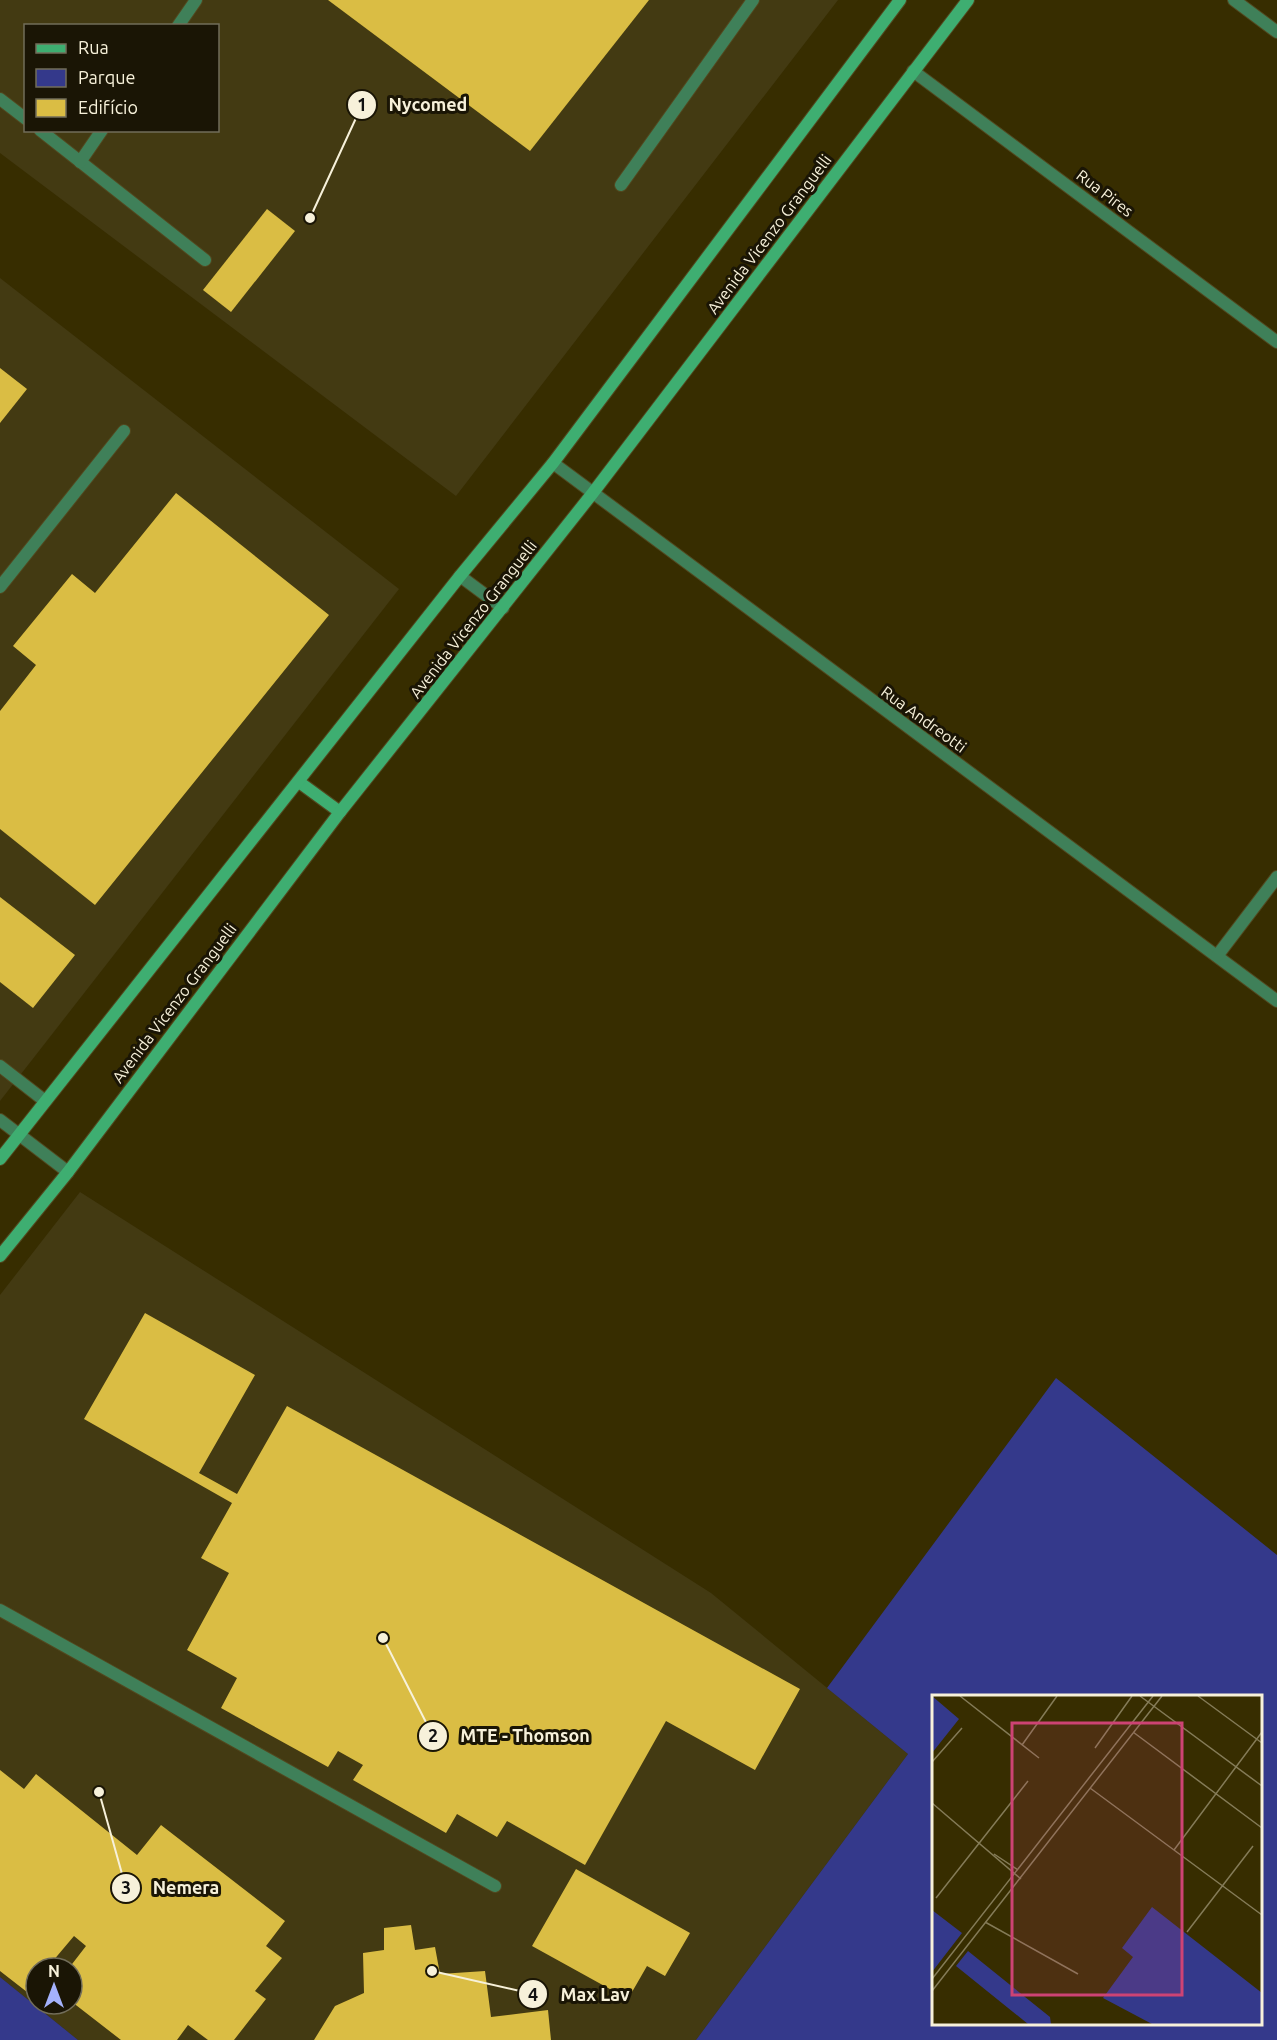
<svg xmlns="http://www.w3.org/2000/svg" width="1277" height="2040" font-family="Ubuntu,sans-serif">
<style>
.built{fill:#433a12;fill-rule:evenodd}
.green{fill:#34398b;fill-rule:evenodd}
.building{fill:#dabd44}
.lines{fill:none;stroke-linecap:round;stroke-linejoin:round}
.lane-casing{stroke:#52481f;stroke-width:14}
.street-casing{stroke:#52481f;stroke-width:14}
.secondary-casing{stroke:#52481f;stroke-width:14}
.lane{stroke:#3f8059;stroke-width:12}
.street{stroke:#3f8059;stroke-width:12}
.secondary{stroke:#3eae71;stroke-width:12}
.labels{text-anchor:middle;dominant-baseline:central;stroke-width:6;stroke-linejoin:round;paint-order:stroke}
.street-label{font-size:16px;fill:#f7f1da;stroke:#1a1505}
.inset-road{fill:none;stroke:#847b57;stroke-width:1.5}
.view{fill:#cd4374;fill-opacity:0.15;stroke:#cd4374;stroke-width:3}
.inset-edge{fill:none;stroke:#f7f1da;stroke-width:3}
.leader{fill:none;stroke:#f7f1da;stroke-width:2}
.callout-dot{fill:#f7f1da;stroke:#1a1505;stroke-width:2}
.mark-label{font-size:18px;text-anchor:middle;font-weight:bold;fill:#111}
.callout-label{font-size:18px;text-anchor:middle;font-weight:bold;fill:#f7f1da;stroke:#1a1505;stroke-width:6;stroke-linejoin:round;paint-order:stroke}
</style>
<rect width="100%" height="100%" fill="#372d00"/>
<g class="built">
<path d="M0 0H838L456 496 0 153ZM26 26H218V130H26Z"/>
<path d="M0 278 399 589 0 1101Z"/>
<path d="M80 1192 711 1593 908 1754 696 2040H78L0 1977V1295ZM36 1968H72V2004H36Z"/>
</g>
<g class="green">
<path d="M1056 1378 1277 1555V2040H696L908 1754 827 1688ZM934 1696H1260V2024H934Z"/>
<path d="M0 1977 78 2040H0Z"/>
</g>
<g class="building">
<path d="M328 0H649L530 151Z"/>
<path d="M267 209 295 231 231 312 203 290Z"/>
<path d="M0 368 27 389 0 423Z"/>
<path d="M176 493 329 615 95 905 0 829V711L36 665 13 646 72 574 95 593Z"/>
<path d="M0 897 75 955 33 1008 0 982Z"/>
<path d="M145 1313 255 1375 199 1473 237 1494 287 1406 800 1689 755 1770 666 1721 585 1865 507 1821 497 1837 457 1814 446 1833 353 1780 363 1765 338 1751 328 1767 221 1708 237 1678 187 1650 229 1573 201 1558 232 1503 84 1419Z"/>
<path d="M0 1770 24 1789 36 1774 137 1855 161 1825 285 1921 266 1946 282 1958 255 1991 266 1999 234 2040H208L188 2025 177 2040H121L72 2002V1968H69L86 1946 74 1936 47 1968H36V1981L27 1992 0 1971Z"/>
<path d="M576 1869 690 1933 665 1976 647 1966 628 1999 532 1946Z"/>
<path d="M411 1925 415 1950 435 1947 440 1974 485 1971 491 2017 548 2010 551 2040H314L335 2006 364 1993 363 1953 384 1950V1928Z"/>
</g>
<g class="lines">
<defs>
<g id="lane">
<path d="M178 26 196 0"/>
<path d="M0 99 26 119"/>
<path d="M40 130 205 260"/>
<path d="M80 162 102 130"/>
<path d="M621 185 753 0"/>
<path d="M460 576 503 608"/>
<path d="M0 587 124 431"/>
<path d="M0 1066 45 1101"/>
<path d="M0 1120 68 1172"/>
<path d="M0 1610 495 1886"/>
</g>
<g id="street">
<path d="M1234 0 1277 32"/>
<path d="M913 71 1277 342"/>
<path d="M553 463 1277 1001"/>
<path d="M1217 956 1277 877"/>
</g>
<g id="secondary">
<path d="M299 782 340 812"/>
<path d="M0 1159 460 576 553 463 900 0"/>
<path d="M0 1256 68 1172 340 812 592 494 968 0"/>
</g>
</defs>
<use href="#lane" class="lane-casing"/>
<use href="#street" class="street-casing"/>
<use href="#secondary" class="secondary-casing"/>
<use href="#lane" class="lane"/>
<use href="#street" class="street"/>
<use href="#secondary" class="secondary"/>
</g>
<g class="labels">
<g class="street-label">
<text transform="translate(1105 193) rotate(37)">Rua Pires</text>
<text transform="translate(769 234) rotate(-53)">Avenida Vicenzo Granguelli</text>
<text transform="translate(473 619) rotate(-52)">Avenida Vicenzo Granguelli</text>
<text transform="translate(924 719) rotate(36)">Rua Andreotti</text>
<text transform="translate(174 1003) rotate(-53)">Avenida Vicenzo Granguelli</text>
</g>
</g>
<g transform="translate(932 1695)">
<rect width="330" height="330" fill="#372d00"/>
<path d="M0 1 27 24 0 58ZM220 212 330 298V329H220L171 303 201 262 190 253ZM0 215 30 238 0 277ZM36 256 118 322 119 329H96L24 271Z" fill="#34398b"/>
<path class="inset-road" d="M28 1 107 63M208 1 330 91M266 1 330 48M201 37 330 133M90 50 125 1M163 53 200 1M0 67 30 33M158 93 330 220M0 108 89 184M242 155 330 37M62 159 86 175M4 203 96 86M53 227 146 279M255 237 321 151M0 284 221 1M0 296 230 1"/>
<path class="view" d="M80 28H250V300H80Z"/>
<rect width="330" height="330" class="inset-edge"/>
</g>
<path class="leader" d="M310 218L362 105M383 1638L433 1736M99 1792L126 1888M432 1971L533 1994"/>
<g class="callout-dot">
<circle cx="310" cy="218" r="6"/>
<circle cx="383" cy="1638" r="6"/>
<circle cx="99" cy="1792" r="6"/>
<circle cx="432" cy="1971" r="6"/>
<circle cx="362" cy="105" r="15"/>
<circle cx="433" cy="1736" r="15"/>
<circle cx="126" cy="1888" r="15"/>
<circle cx="533" cy="1994" r="15"/>
</g>
<g class="mark-label">
<text x="362" y="111">1</text>
<text x="433" y="1742">2</text>
<text x="126" y="1894">3</text>
<text x="533" y="2001">4</text>
</g>
<g class="callout-label">
<text x="428" y="111">Nycomed</text>
<text x="525" y="1742">MTE - Thomson</text>
<text x="186" y="1894">Nemera</text>
<text x="595" y="2001">Max Lav</text>
</g>
<rect x="24" y="24" width="195" height="108" fill="#1a1505" stroke="#726d5a" stroke-width="1.5"/>
<rect x="36" y="44" width="30" height="9" fill="#3eae71" stroke="#726d5a" stroke-width="1.5"/>
<text x="78" y="54" font-size="18" fill="#f7f1da">Rua</text>
<rect x="36" y="69" width="30" height="18" fill="#34398b" stroke="#726d5a" stroke-width="1.5"/>
<text x="78" y="84" font-size="18" fill="#f7f1da">Parque</text>
<rect x="36" y="99" width="30" height="18" fill="#dabd44" stroke="#726d5a" stroke-width="1.5"/>
<text x="78" y="114" font-size="18" fill="#f7f1da">Edifício</text>
<g transform="translate(54 1986)"><circle r="28" fill="#1a1505" stroke="#726d5a" stroke-width="1.5"/>
<path d="M0-4.5L10 22L0 15L-10 22Z" fill="#a4b2fc"/>
<text y="-9" font-size="16" font-weight="bold" text-anchor="middle" fill="#f7f1da">N</text>
</g>
</svg>
